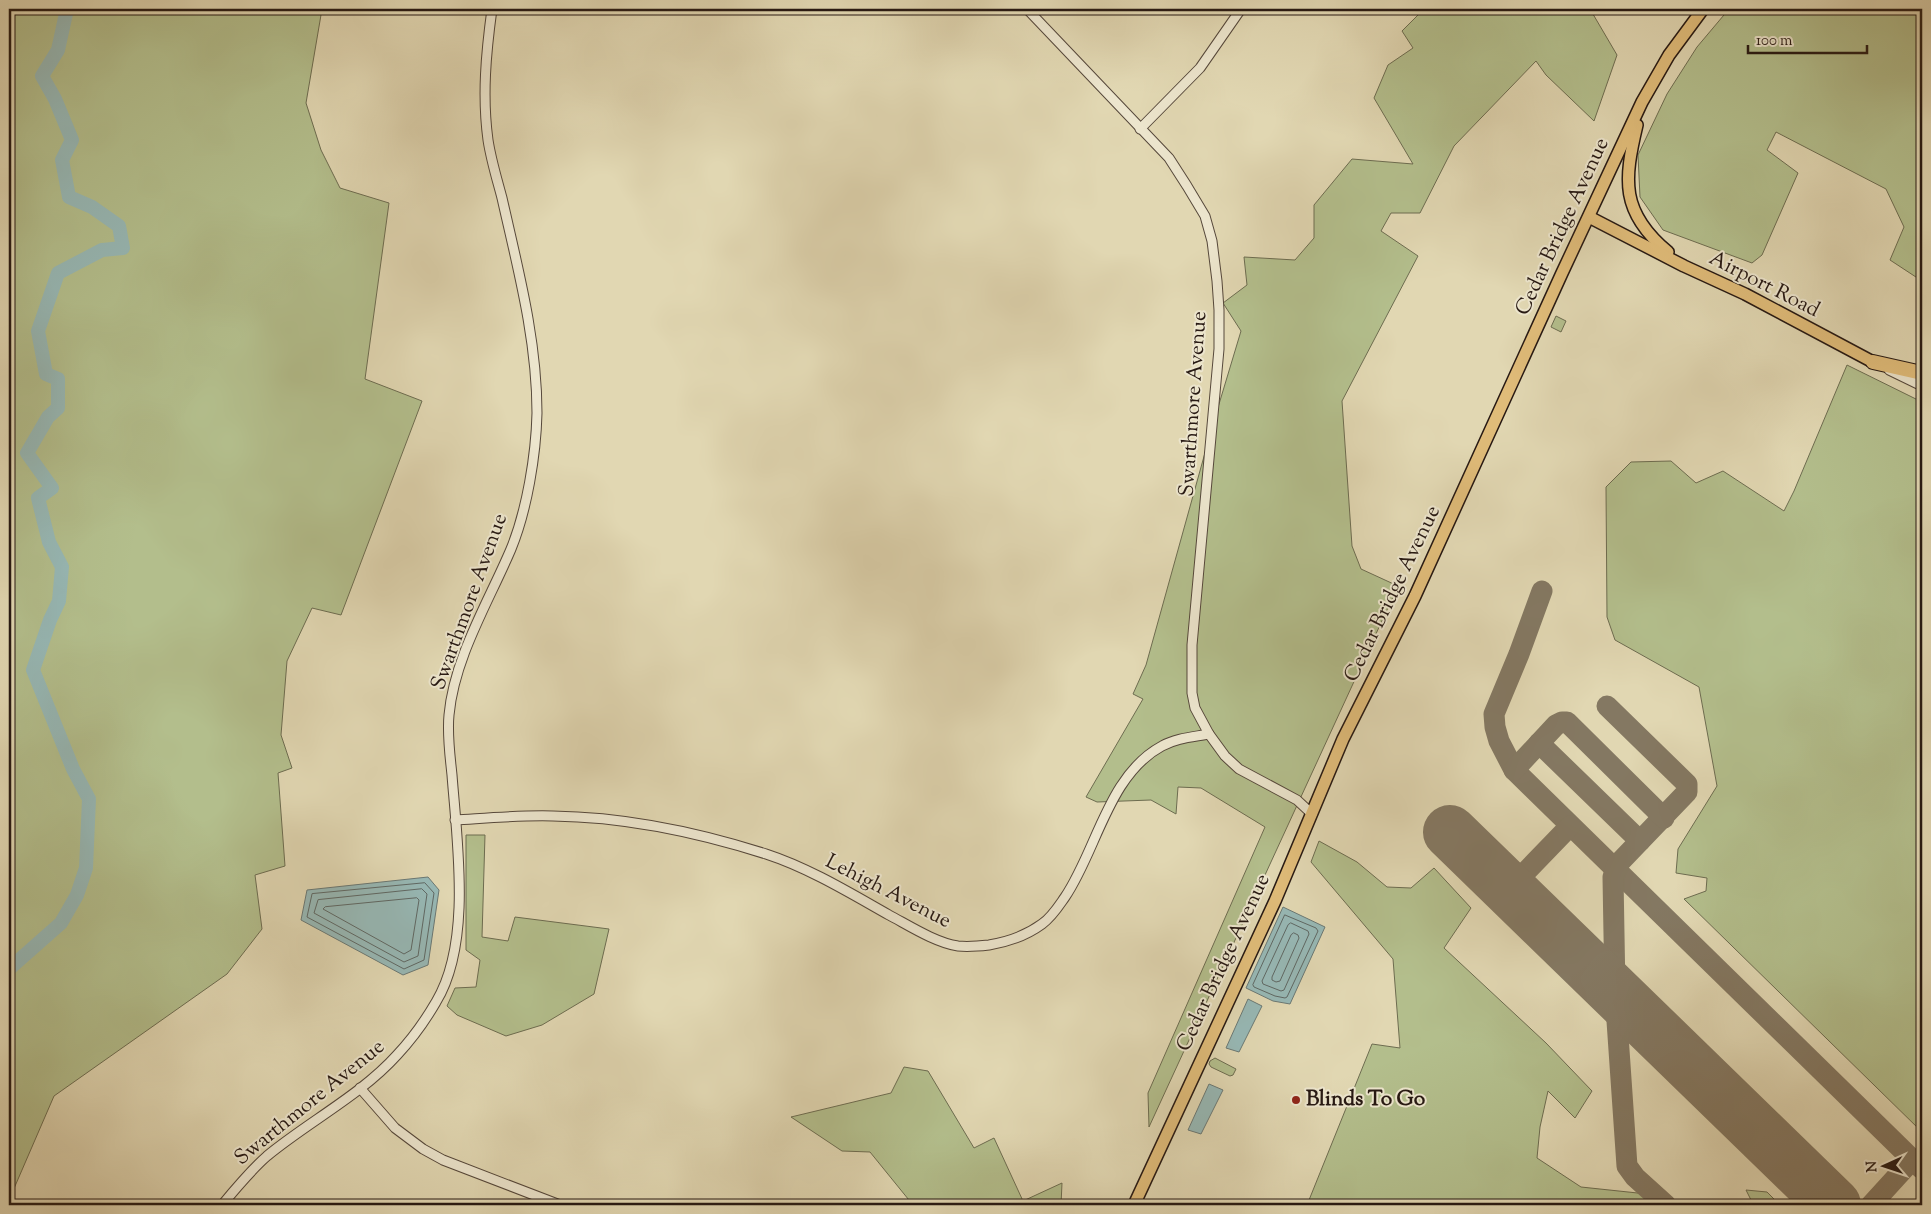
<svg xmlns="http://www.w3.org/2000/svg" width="1931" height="1214" font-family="'Sorts Mill Goudy',serif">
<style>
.green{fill:#b3be8c;stroke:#6d6c50}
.water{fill:#97b8b5;stroke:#6a7874}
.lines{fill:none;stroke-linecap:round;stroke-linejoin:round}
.shore{stroke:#5f6864;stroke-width:1}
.river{stroke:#97b8b5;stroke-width:14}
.taxiway{stroke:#847862;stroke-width:21}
.runway{stroke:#847862;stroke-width:54}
.minor-casing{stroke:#56483b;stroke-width:11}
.major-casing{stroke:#271913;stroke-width:14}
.highway-casing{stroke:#271913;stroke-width:16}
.minor{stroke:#ece5cd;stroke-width:9}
.major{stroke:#e0bc79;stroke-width:11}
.highway{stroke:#e0bc79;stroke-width:14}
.poi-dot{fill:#8f2418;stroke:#ece5cd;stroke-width:2}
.labels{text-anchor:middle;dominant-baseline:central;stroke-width:4;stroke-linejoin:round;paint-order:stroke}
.street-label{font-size:21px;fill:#271913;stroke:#ece5cd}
.poi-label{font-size:21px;font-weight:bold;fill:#271913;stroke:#ece5cd;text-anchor:start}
</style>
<rect width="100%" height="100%" fill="#e1d7b2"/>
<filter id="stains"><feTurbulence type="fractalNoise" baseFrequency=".004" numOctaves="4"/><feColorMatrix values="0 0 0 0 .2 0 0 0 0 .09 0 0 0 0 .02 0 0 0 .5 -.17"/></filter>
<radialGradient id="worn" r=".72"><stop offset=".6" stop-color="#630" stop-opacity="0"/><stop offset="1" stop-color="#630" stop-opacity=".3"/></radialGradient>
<g class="green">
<path d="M9 9H322L306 103 321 150 340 188 389 203 365 379 422 401 341 615 312 608 287 661 281 735 292 768 278 773 285 866 255 875 262 929 227 974 54 1096 9 1200Z"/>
<path d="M1424 9H1590L1617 55 1594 121 1546 75 1536 61 1454 146 1420 213H1391L1381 231 1418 256 1342 401 1352 546 1361 569 1398 586 1149 1127 1148 1093 1265 827 1201 788 1178 787 1176 814 1151 800 1097 802 1086 797 1143 699 1133 694 1146 665 1213 424 1241 331 1223 303 1247 285 1244 257 1295 260 1314 238V205L1352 159 1413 164 1374 98 1388 65 1413 48 1402 31Z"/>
<path d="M1729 9H1922V281L1890 260 1904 227 1886 189 1776 132 1767 150 1798 173 1762 255 1752 263 1663 230 1640 197 1638 155 1667 94 1697 47Z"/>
<path d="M1556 316 1566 321 1561 332 1551 327Z"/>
<path d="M1847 365 1922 402V1132L1684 899 1706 891 1707 878 1676 873 1678 849 1717 786 1699 687 1615 640 1607 617 1606 487 1631 462 1671 461 1696 483 1723 471 1784 511 1794 491Z"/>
<path d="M466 835H485L482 937 508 941 515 917 609 929 594 994 542 1025 506 1036 457 1015 447 1006 455 988 476 987 480 960 466 950Z"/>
<path d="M1319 841 1357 862 1387 887 1411 888 1434 868 1471 908 1444 948 1546 1043 1592 1091 1575 1118 1548 1091 1540 1127 1537 1158 1581 1187 1647 1194 1657 1205H1307L1372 1044 1400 1048 1393 959 1311 862Z"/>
<path d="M1215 1058 1236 1069 1233 1075 1230 1076 1211 1067 1209 1064 1210 1061Z"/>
<path d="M904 1067 928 1071 974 1148 994 1138 1023 1201 1062 1183 1061 1205H913L870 1152 842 1151 791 1117 891 1093Z"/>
<path d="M1746 1190 1767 1192 1780 1205H1752L1753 1204Z"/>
</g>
<g class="water">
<path d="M428 877 439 890 428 965 403 975 301 920 307 890Z"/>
<path d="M1283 907 1325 927 1290 1004 1273 1001 1246 988Z"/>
<path d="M1248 999 1262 1006 1239 1052 1226 1048Z"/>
<path d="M1209 1084 1223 1090 1201 1134 1188 1130Z"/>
</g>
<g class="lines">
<g class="shore">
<path d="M425 883 434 893 424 960 404 969 307 917 312 894Z"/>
<path d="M422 889 427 894 418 956 404 962 314 913 318 900Z"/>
<path d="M417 898 419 900 411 950 404 954 323 909 325 907Z"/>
<path d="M1285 915 1316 928 1318 931 1287 997 1285 998 1275 996 1254 987 1253 985Z"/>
<path d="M1291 923 1308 931 1309 934 1284 990 1281 991 1263 984 1262 981 1288 925Z"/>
<path d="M1294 933 1298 935 1299 938 1280 981 1276 982 1272 980V977L1291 935Z"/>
</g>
<path class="river" d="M9 969 61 923 77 895 86 868 89 799 73 769 33 670 50 620 59 601 62 567 49 542 38 498 52 488 27 453 48 417 58 408V379L46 374 38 331 58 273 102 250 123 248 119 226 92 207 69 197 62 160 72 140 55 99 42 76 58 50 67 9"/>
<g class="taxiway">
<path d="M1542 591 1519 654 1494 714 1495 727 1499 741 1514 770 1922 1169"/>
<path d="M1607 706 1687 784V792L1617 865 1613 877 1615 992 1627 1166 1635 1177 1666 1205"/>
<path d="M1539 743 1640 841"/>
<path d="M1514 770 1556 725 1562 722H1567L1664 818"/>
<path d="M1515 895V883L1570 826"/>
<path d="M1871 1205 1912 1160"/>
</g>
<path class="runway" d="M1450 832 1834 1205"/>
<defs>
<g id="minor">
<path d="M1027 9 1169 158 1187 186 1205 216 1212 241 1217 281 1219 310V349L1192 645V693L1195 708 1209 734 1225 756 1239 769 1297 800 1312 814"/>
<path d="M1140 129 1200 68 1241 9"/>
<path d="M1889 370 1922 386"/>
<path d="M455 820C488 818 520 815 553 816 625 817 697 832 766 854 809 868 850 893 889 915 908 925 936 943 958 946 967 947 980 946 989 945 1007 942 1027 935 1042 924 1052 917 1058 907 1065 897 1097 850 1108 775 1162 746 1176 738 1193 737 1209 734"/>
<path d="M360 1088 395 1128 423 1149 443 1160 560 1205"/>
<path d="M222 1205C236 1188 250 1171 267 1156 308 1122 361 1095 397 1055 412 1039 425 1021 436 1002 472 943 457 842 452 775 450 755 447 735 449 715 454 658 489 601 511 549 527 510 536 455 537 413 537 340 518 269 502 198 497 179 491 160 488 140 482 96 486 53 492 9"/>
</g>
<g id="major">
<path d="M1637 125C1624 180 1620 212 1668 252"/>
<path d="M1589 217 1684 266 1745 294 1873 362"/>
<path d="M1134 1205 1275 901 1343 739 1415 596 1562 273 1642 102 1669 55 1703 9"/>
</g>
<path id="highway" d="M1873 362 1922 373"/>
</defs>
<use href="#minor" class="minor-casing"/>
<use href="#major" class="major-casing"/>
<use href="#highway" class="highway-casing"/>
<use href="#minor" class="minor"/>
<use href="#major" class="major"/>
<use href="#highway" class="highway"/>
</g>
<circle class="poi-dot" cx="1296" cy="1100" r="5"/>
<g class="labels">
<g class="street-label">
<text transform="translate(1563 227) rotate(-65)">Cedar Bridge Avenue</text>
<text transform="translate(1764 285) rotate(27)">Airport Road</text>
<text transform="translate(1194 404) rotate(-86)">Swarthmore Avenue</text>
<text transform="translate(1393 594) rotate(-64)">Cedar Bridge Avenue</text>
<text transform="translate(470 602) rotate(-70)">Swarthmore Avenue</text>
<text transform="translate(888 892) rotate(27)">Lehigh Avenue</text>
<text transform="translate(1224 963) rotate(-65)">Cedar Bridge Avenue</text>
<text transform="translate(310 1103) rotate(-39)">Swarthmore Avenue</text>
</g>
<g class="poi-label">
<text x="1306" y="1100">Blinds To Go</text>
</g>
</g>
<rect width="1931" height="1214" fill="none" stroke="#e1d7b2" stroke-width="30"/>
<rect x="10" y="10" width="1911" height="1194" fill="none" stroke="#271913" stroke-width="2.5"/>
<rect x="15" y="15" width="1901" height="1184" fill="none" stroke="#271913"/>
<g transform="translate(1884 1166) rotate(267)" stroke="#ece5cd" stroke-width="4" paint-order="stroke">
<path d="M0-4L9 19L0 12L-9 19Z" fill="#271913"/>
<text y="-8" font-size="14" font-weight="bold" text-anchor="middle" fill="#271913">N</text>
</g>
<path d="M1748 45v8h119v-8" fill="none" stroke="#271913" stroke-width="2.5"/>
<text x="1756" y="45" font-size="15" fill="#271913" stroke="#ece5cd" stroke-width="4" paint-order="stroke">100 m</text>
<rect width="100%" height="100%" filter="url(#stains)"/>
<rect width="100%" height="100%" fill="url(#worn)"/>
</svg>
